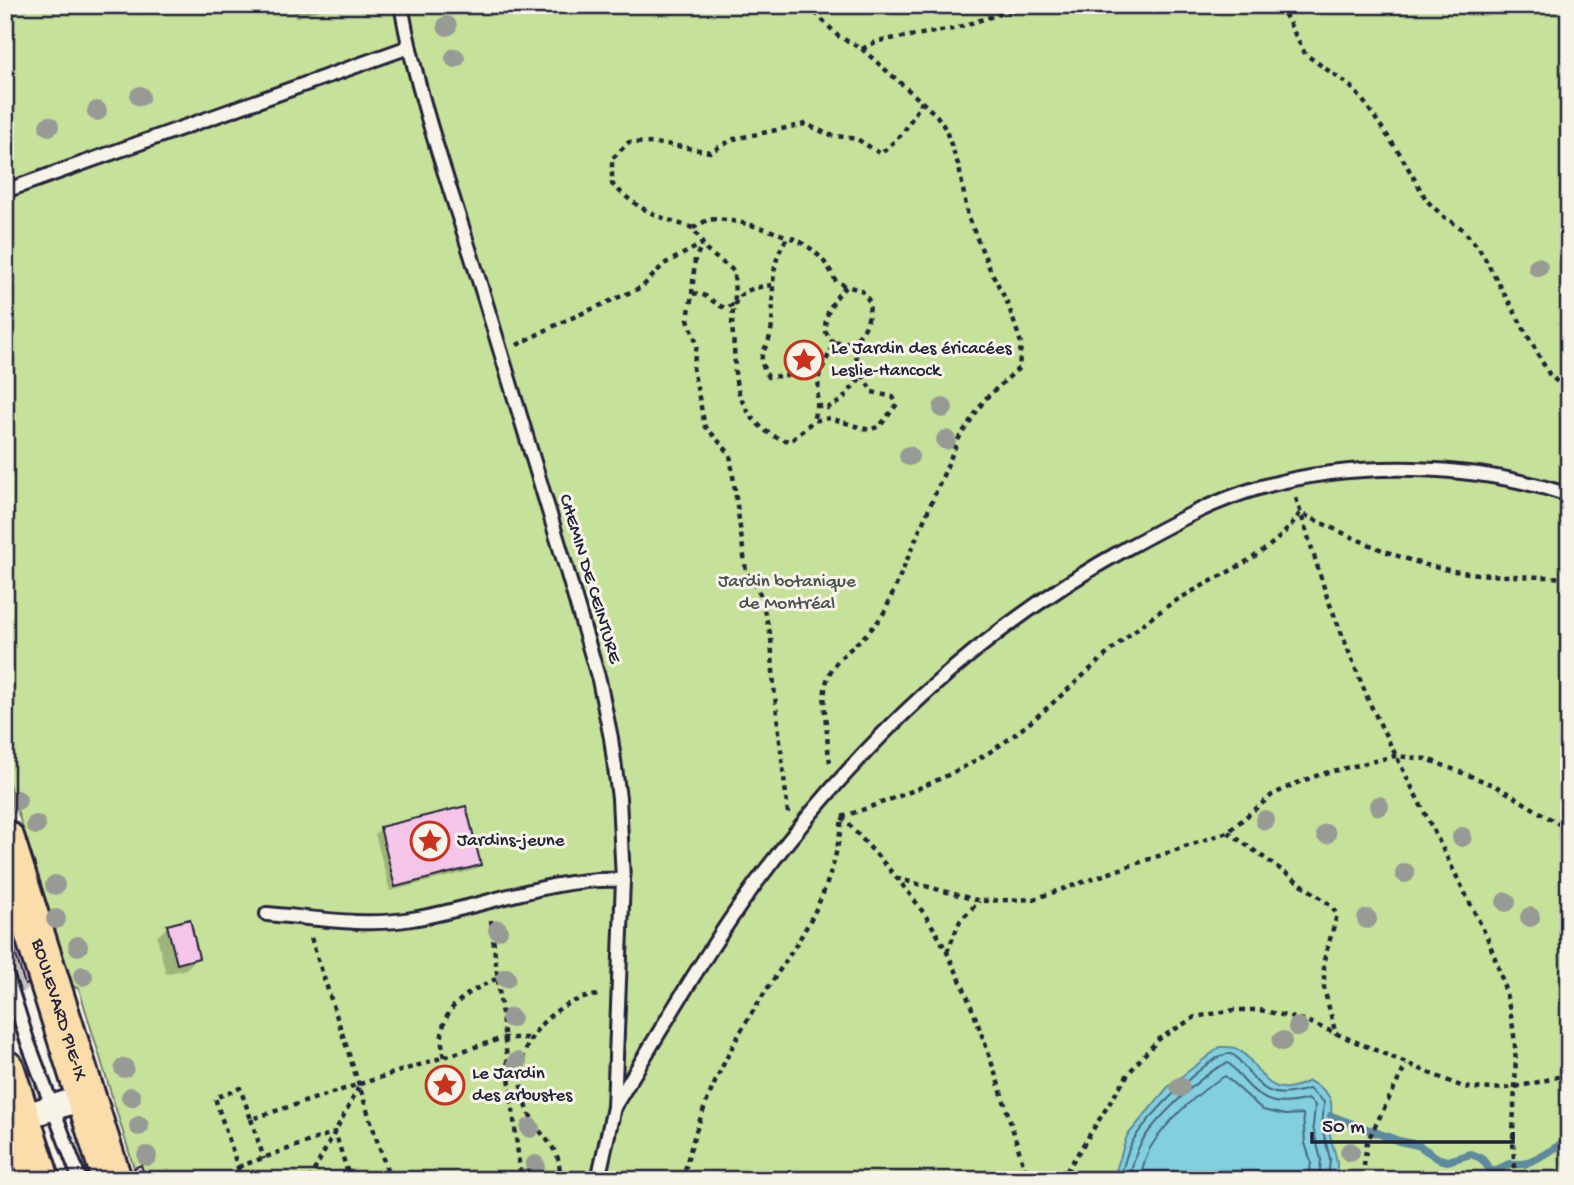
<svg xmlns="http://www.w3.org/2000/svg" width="1574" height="1185" font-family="'Gochi Hand',sans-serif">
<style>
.green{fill:#c6e199;stroke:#74826a;stroke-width:2}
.water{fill:#82cfe0;stroke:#5c8a9e;stroke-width:2}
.shadow{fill:#0003}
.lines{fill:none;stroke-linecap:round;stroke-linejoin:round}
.shore{stroke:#48677d;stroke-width:2}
.stream{stroke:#5c8a9e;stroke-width:8}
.building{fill:#f4c5e8;stroke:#22223b;stroke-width:2}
.lane-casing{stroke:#22223b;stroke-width:18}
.street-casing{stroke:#22223b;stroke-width:30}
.primary-casing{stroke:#22223b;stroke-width:44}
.path{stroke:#22223b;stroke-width:4.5;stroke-dasharray:5 5;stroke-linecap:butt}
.lane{stroke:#f7f3e8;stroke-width:12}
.street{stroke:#f7f3e8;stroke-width:24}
.primary{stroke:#fbddab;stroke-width:38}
.tree{fill:#989a96}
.labels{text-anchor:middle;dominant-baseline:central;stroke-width:6;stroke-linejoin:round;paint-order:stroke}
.poi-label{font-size:19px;fill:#22223b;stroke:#f7f3e8;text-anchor:start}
.street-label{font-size:19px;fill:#22223b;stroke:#f7f3e8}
.park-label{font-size:19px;fill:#4b5252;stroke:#f7f3e8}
</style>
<rect width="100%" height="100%" fill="#f7f3e8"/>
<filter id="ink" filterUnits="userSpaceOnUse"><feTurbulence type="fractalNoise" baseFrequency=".0143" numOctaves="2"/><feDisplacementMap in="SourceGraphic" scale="14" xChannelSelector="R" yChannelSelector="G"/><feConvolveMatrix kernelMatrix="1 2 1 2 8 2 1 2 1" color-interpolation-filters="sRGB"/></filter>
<g filter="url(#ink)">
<path class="green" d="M5 5H1569V1180H146L141 1165 134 1168 79 989 73 986 5 772Z"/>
<path class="water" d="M1220 1047C1226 1047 1232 1046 1237 1049 1256 1058 1262 1091 1288 1088 1295 1087 1303 1084 1309 1081 1317 1085 1327 1091 1330 1099 1334 1108 1329 1117 1329 1126 1329 1145 1343 1160 1334 1180H1113L1127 1136 1168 1087Z"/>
<g class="shadow">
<path d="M292 5H336L296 18Z"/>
<path d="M381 829 479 865 474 870 390 891 375 834Z"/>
<path d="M5 884 35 981 24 992 14 995 5 965Z"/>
<path d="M168 926 197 958 186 969 166 974 157 937Z"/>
<path d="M135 1169 144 1180H132L130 1174Z"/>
</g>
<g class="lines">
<g class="shore">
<path d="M1120 1180C1123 1167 1127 1150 1134 1139 1144 1121 1210 1052 1230 1054 1236 1055 1238 1059 1242 1064 1265 1094 1272 1099 1309 1089L1324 1102 1322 1127 1330 1159 1328 1180"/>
<path d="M1129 1180C1132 1168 1135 1153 1141 1143 1153 1122 1205 1070 1228 1063 1234 1067 1238 1074 1243 1080 1264 1104 1278 1107 1308 1099L1315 1105 1313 1127 1321 1160 1319 1180"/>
<path d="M1140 1180C1142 1170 1145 1157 1150 1148 1165 1123 1200 1090 1225 1076L1263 1110 1285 1115 1303 1114 1305 1143 1311 1162 1309 1180"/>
</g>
<g class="stream">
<path d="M1331 1116 1399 1141 1418 1145 1439 1159 1448 1161 1471 1154 1481 1158 1492 1172 1509 1164H1524L1544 1155 1561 1144 1569 1135"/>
<path d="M1481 1180 1492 1172"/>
</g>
</g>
<g class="building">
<path d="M466 806 481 865 395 887 380 827Z"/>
<path d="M5 878 37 981 25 985 5 918Z"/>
<path d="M190 919 199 958 177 964 167 925Z"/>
<path d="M141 1165 146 1180H138L134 1168Z"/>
</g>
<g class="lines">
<defs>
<g id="lane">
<path d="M401 5C419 106 456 203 485 300 524 426 562 553 599 680L611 738 619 798 623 880 614 1107 598 1180"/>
<path d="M5 191 409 47"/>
<path d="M267 914C314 918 365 927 412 919 481 908 553 876 623 880"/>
<path d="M5 970 27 1040 80 1180"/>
<path d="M614 1107C660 1032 704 954 756 883 860 743 977 631 1129 547 1171 524 1213 501 1258 488 1355 460 1473 463 1569 495"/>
</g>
<path id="street" d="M7 1122 86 1097"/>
<g id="primary">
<path id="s1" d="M5 840 112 1180"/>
<path d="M5 1070 40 1180"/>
</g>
</defs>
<use href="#lane" class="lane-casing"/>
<use href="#street" class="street-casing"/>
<use href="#primary" class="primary-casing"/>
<g class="path">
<path d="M808 5 838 36 862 49 922 102 937 116 945 128 959 167 968 217 990 269 1008 304 1021 343 1019 368 985 399 959 438 886 609C874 631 855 643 838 661 821 680 824 701 826 724 828 737 827 749 830 762"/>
<path d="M1280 5 1305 54 1350 86 1362 99 1400 154 1427 201 1444 217 1461 228 1479 248 1549 374 1569 393"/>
<path d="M862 49 878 41 953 29 1027 5"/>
<path d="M693 228C656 216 641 212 612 184V159L629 142 666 144 710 152 734 139 805 124 830 135 857 139 881 154 903 133 922 102"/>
<path d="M772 285C758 287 741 289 735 304 730 317 733 334 734 348 735 360 734 374 737 386 743 411 764 439 791 441L813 421 830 418 869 430 880 426 897 404 893 397 872 392 863 376 851 342 834 343 819 376 817 405 813 421"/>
<path d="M692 294 695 259 702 245"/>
<path d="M834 343C832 340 828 338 827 334 820 320 836 294 847 286L862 291 870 302C869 320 867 332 851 342"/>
<path d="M517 345 558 324 642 287 664 264 702 244"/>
<path d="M819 376 804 374 768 377C754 352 767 353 771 332 776 298 766 267 788 237 810 243 828 262 836 282L847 286"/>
<path d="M817 405 827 408 841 401 862 376"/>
<path d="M1296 498 1327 597 1369 702 1487 937C1501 972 1512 1008 1515 1046 1518 1090 1508 1136 1517 1180"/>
<path d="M788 813 774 687 771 637 760 594 746 571 730 454 705 426 693 369 697 344 688 319 692 294C708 291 713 306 727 308L735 303 734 271 707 251 693 228C697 226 703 222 708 220 726 216 771 230 788 237"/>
<path d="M842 817C873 851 906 885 931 924 975 995 1003 1099 1028 1180"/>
<path d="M1228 832 1332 906 1337 915 1324 960V988L1336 1035"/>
<path d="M896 878 980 901 1034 899 1228 832 1272 795 1297 783 1321 774 1395 756 1427 759 1496 786 1569 830"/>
<path d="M491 920 521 1180"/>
<path d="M311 938 390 1180"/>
<path d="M947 952 960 921 979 901"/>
<path d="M444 1057C434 1013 460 995 496 979"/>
<path d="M251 1119 264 1159"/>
<path d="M1364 1166 1367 1142 1406 1065"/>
<path d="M238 1167 335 1132 350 1180"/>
<path d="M242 1180 215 1098 240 1088 251 1119 503 1038H532"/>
<path d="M309 1180 360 1085"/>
<path d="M559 1180C563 1150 547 1144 534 1122 529 1115 526 1105 524 1097 508 1046 553 997 602 995"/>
<path d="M683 1180C693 1131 712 1084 736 1040 780 960 832 915 842 817 899 797 957 776 1006 741 1061 701 1106 649 1162 610 1207 578 1269 561 1300 513 1353 537 1403 564 1461 572 1496 577 1533 576 1569 578"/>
<path d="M1061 1180 1128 1074 1143 1056 1159 1039 1195 1017 1234 1010H1260L1304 1020 1463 1087C1507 1092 1527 1085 1569 1074"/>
</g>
<use href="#lane" class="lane"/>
<use href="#street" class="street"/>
<use href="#primary" class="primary"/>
</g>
<g class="tree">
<circle cx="447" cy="26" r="10"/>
<circle cx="455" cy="58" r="10"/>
<circle cx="140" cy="96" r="10"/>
<circle cx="97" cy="111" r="10"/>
<circle cx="49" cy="126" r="10"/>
<circle cx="1538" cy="267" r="10"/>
<circle cx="943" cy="408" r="10"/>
<circle cx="946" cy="440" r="10"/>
<circle cx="909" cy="456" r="10"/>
<circle cx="17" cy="800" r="10"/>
<circle cx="1379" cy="806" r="10"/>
<circle cx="1265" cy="820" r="10"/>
<circle cx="36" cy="825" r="10"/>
<circle cx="1326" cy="834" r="10"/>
<circle cx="1462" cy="837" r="10"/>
<circle cx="1405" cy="873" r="10"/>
<circle cx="55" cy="885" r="10"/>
<circle cx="1506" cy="902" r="10"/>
<circle cx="1530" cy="917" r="10"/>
<circle cx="56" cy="919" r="10"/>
<circle cx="1367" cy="919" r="10"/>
<circle cx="498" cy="930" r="10"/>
<circle cx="78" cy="946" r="10"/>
<circle cx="83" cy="976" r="10"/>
<circle cx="506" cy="978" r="10"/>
<circle cx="511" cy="1018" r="10"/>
<circle cx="1298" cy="1027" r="10"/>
<circle cx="1282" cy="1041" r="10"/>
<circle cx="517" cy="1062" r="10"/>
<circle cx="124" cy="1068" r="10"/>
<circle cx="1180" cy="1087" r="10"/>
<circle cx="131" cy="1097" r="10"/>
<circle cx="139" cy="1126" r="10"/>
<circle cx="530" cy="1128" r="10"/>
<circle cx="1350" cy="1152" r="10"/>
<circle cx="147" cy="1156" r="10"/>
<circle cx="535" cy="1165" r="10"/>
</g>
</g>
<defs>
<symbol id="sight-ring" viewBox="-11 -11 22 22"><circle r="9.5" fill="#f7f3e8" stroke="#c8321e" stroke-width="1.5"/><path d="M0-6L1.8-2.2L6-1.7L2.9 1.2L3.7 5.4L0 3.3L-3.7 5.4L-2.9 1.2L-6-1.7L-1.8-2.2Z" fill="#c8321e"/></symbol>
</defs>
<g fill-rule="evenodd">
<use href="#sight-ring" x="782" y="338" width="44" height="44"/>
<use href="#sight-ring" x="408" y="819" width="44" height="44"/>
<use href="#sight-ring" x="423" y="1063" width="44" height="44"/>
</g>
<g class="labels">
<g class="poi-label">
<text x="831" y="349">Le Jardin des éricacées<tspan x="831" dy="22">Leslie-Hancock</tspan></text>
<text x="457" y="841">Jardins-jeune</text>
<text x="472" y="1074">Le Jardin<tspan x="472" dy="22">des arbustes</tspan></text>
</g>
<g class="street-label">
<text transform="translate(589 579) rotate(73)">CHEMIN DE CEINTURE</text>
<text stroke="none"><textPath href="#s1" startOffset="178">BOULEVARD PIE-IX</textPath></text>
</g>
<g class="park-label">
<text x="787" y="582">Jardin botanique<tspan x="787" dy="22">de Montréal</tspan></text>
</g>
</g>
<rect width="1574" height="1185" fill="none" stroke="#f7f3e8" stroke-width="28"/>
<rect x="14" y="14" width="1546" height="1157" fill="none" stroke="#22223b" stroke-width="2.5" filter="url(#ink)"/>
<path d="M1312 1132v10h201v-10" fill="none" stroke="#22223b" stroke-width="3.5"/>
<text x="1322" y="1132" font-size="21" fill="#22223b" stroke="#f7f3e8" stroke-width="5" paint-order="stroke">50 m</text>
</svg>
